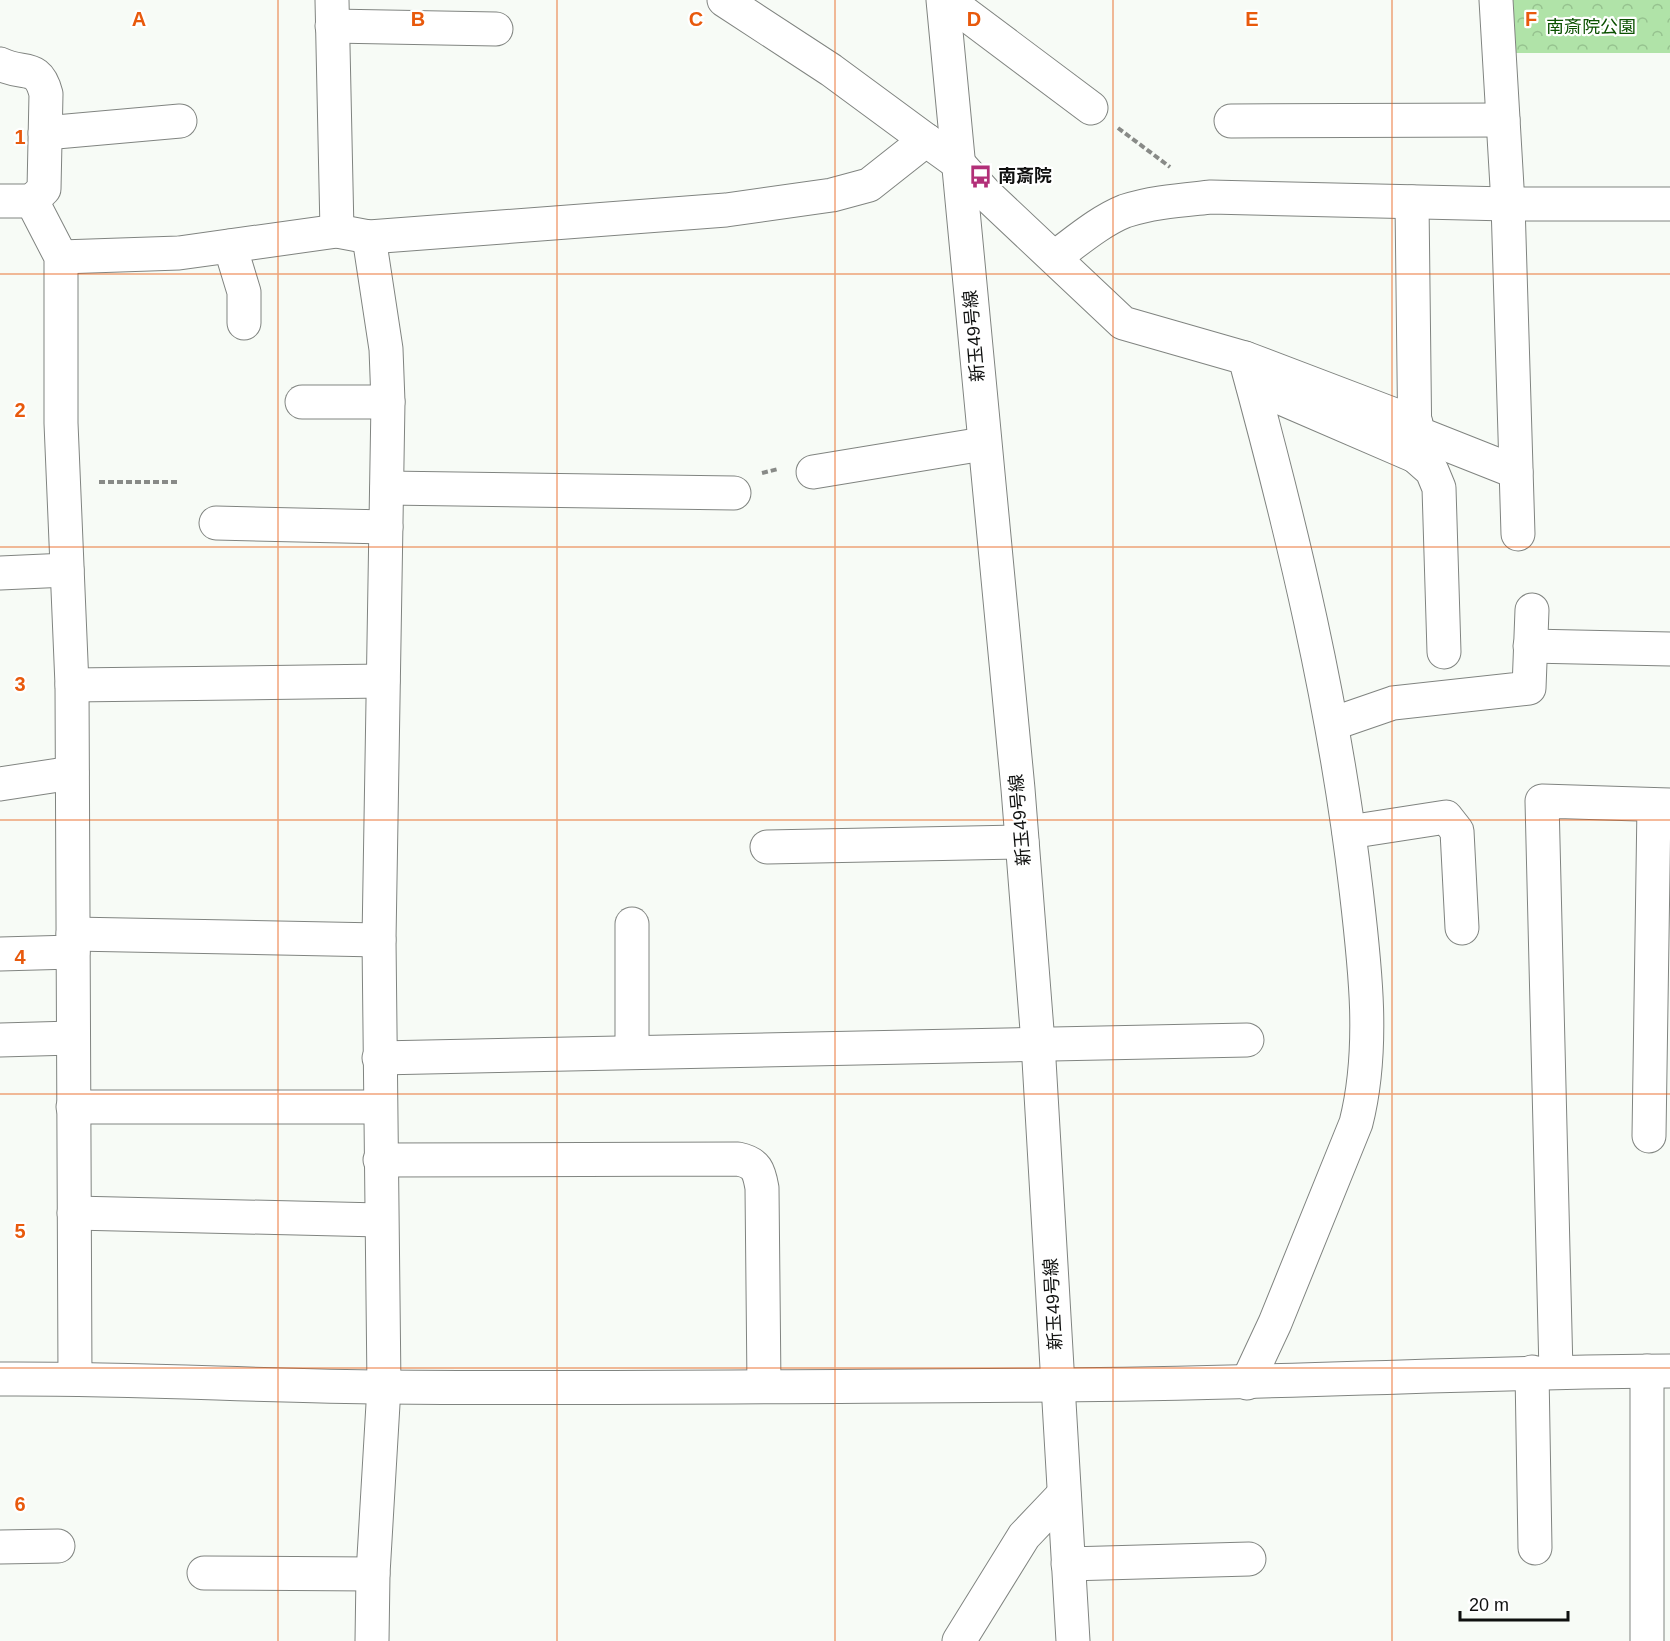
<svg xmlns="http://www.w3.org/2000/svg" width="1670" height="1641" font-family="Helvetica,'Noto Sans JP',sans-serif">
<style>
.park{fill:url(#park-crowns)}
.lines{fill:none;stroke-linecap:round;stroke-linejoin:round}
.minor-casing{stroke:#808480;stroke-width:35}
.path{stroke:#888a87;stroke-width:4;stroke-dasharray:6 3;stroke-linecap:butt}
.minor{stroke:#fff;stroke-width:33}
.grid{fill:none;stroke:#e8590c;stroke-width:1.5;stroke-opacity:0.55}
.labels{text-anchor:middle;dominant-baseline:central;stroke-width:4.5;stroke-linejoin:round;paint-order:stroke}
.park-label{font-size:18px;fill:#0b5100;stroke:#fff}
.poi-label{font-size:18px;font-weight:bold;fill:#0f100f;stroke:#fff;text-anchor:start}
.street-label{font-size:18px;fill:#0f100f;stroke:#fff}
.grid-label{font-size:20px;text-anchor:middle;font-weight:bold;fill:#e8590c;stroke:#fff;stroke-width:4.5;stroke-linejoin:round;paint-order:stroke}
</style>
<defs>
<pattern id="park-crowns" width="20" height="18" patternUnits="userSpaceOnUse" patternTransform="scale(1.5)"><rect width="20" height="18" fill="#b0e3a8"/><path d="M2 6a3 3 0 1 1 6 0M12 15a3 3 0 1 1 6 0" fill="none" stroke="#96c28f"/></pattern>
</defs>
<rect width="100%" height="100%" fill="#f7fbf6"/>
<path class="park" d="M1513 0H1670V53H1516Z"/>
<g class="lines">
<defs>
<g id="minor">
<path d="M332 0 337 231"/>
<path d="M724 0 831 70 926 140"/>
<path d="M943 0 1018 789 1038 1043 1073 1641"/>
<path d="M947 0 1091 108"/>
<path d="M1496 0 1508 204 1518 534"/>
<path d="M332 26 496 29"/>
<path d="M0 64C23 76 38 62 46 94L44 189 32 201"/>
<path d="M1231 121 1503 120"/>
<path d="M45 133 180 121"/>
<path d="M0 201H32L61 257V423L72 685 75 1378"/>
<path d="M1412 202 1415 456 1432 471 1439 488 1444 652"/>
<path d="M369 237 386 349 388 402 379 940 384 1387 373 1574 372 1641"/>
<path d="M230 246 244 292V323"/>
<path d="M61 257 179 253 337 231 369 237 726 210 832 195 869 185 926 140 958 163 986 194 1123 323 1245 358C1293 533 1335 708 1356 889 1365 966 1375 1048 1356 1123L1275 1323 1247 1383"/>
<path d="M1055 257C1077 241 1100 221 1125 211 1152 202 1183 200 1211 197L1508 204H1670"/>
<path d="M1245 358 1416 423"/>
<path d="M1253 386 1415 456"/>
<path d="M302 402H388"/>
<path d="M1415 432 1516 472"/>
<path d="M813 472 983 444"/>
<path d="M387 488 734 493"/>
<path d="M216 523 386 527"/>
<path d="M0 573 67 570"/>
<path d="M1530 646 1670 649"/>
<path d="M72 685 383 681"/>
<path d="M1332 724 1393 703 1529 688 1532 610"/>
<path d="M0 784 72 773"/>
<path d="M1349 832 1446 817 1457 831 1462 928"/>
<path d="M767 847 1022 842"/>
<path d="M632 924V1052"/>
<path d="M73 934 379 940"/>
<path d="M0 954 73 952"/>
<path d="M0 1040 73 1038"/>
<path d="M379 1058 1247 1040"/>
<path d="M73 1107H379"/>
<path d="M1649 1136 1654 805"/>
<path d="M380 1160 738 1159C757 1163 759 1171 762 1188L764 1386"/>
<path d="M74 1213 380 1220"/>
<path d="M1532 1372 1535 1548"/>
<path d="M1556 1372 1542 801 1670 805"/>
<path d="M0 1379C129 1378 257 1386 386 1387 610 1389 834 1386 1057 1385 1262 1384 1466 1372 1670 1371"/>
<path d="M0 1547 58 1546"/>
<path d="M1068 1564 1249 1559"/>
<path d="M204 1573 373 1574"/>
<path d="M959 1641 1024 1536 1064 1494"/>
<path d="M1647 1641V1371"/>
</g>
</defs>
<use href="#minor" class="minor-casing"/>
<g class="path">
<path d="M1118 128 1170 167"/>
<path d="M762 473 778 469"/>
<path d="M99 482H179"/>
</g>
<use href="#minor" class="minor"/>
</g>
<path class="grid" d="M278 0V1641M557 0V1641M835 0V1641M1113 0V1641M1392 0V1641M0 274H1670M0 547H1670M0 820H1670M0 1094H1670M0 1368H1670"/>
<defs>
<symbol id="bus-bare" viewBox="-9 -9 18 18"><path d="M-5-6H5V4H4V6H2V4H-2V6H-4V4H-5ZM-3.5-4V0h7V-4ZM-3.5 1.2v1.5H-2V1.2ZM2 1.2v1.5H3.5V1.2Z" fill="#b22f78" stroke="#fff" stroke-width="2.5" paint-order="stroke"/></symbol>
</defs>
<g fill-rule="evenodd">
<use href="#bus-bare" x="964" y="160" width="33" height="33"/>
</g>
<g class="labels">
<g class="park-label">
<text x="1591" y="27">南斎院公園</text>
</g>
<g class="poi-label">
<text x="998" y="176">南斎院</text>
</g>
<g class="street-label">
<text transform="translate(974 336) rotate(-95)">新玉49号線</text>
<text transform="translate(1020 820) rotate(-95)">新玉49号線</text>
<text transform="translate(1053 1304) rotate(-93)">新玉49号線</text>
</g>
</g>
<g class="grid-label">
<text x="139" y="26">A</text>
<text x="418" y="26">B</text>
<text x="696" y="26">C</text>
<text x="974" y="26">D</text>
<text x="1252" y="26">E</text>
<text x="1531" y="26">F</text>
<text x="20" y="144">1</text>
<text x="20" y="417">2</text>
<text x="20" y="691">3</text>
<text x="20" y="964">4</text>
<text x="20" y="1238">5</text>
<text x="20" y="1511">6</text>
</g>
<path d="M1460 1611v9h108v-9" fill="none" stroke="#0f100f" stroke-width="3"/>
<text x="1469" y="1611" font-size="18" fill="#0f100f" stroke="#ffffff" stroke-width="4.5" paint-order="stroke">20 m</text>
</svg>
